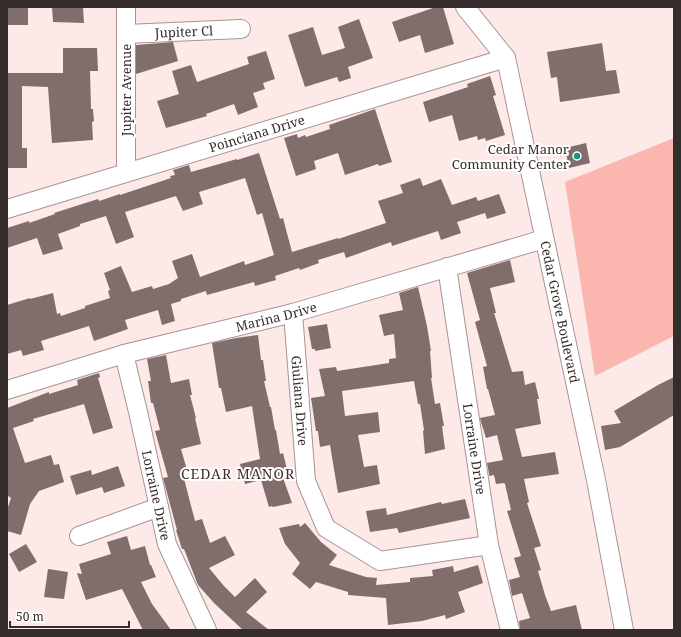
<svg xmlns="http://www.w3.org/2000/svg" width="681" height="637" font-family="'Noto Serif',serif">
<style>
.green{fill:#fcb6b0}
.building{fill:#7f6e6c}
.lines{fill:none;stroke-linecap:round;stroke-linejoin:round}
.minor-casing{stroke:#a79493;stroke-width:20}
.minor{stroke:#fff;stroke-width:18}
.poi-dot{fill:#1a957b;stroke:#fff;stroke-width:1.5}
.labels{text-anchor:middle;dominant-baseline:central;stroke-width:4;stroke-linejoin:round;paint-order:stroke}
.street-label{font-size:13px;fill:#352d2c;stroke:#fff}
.poi-label{font-size:13px;fill:#352d2c;stroke:#fff;text-anchor:end}
.neighbourhood-label{font-size:14px;letter-spacing:1px;fill:#3f302f;stroke:#fff}
</style>
<rect width="100%" height="100%" fill="#fde9e8"/>
<path class="green" d="M674 138V336L595 376 565 182Z"/>
<g class="building">
<rect x="7" y="7" width="21" height="18"/>
<path d="M52 7H83L84 23 53 22Z"/>
<path d="M436 7H443L454 44 425 53 420 35 399 42 392 22Z"/>
<path d="M359 19 373 58 348 67 351 78 339 82 337 77 305 87 288 35 313 27 322 55 345 48 338 27Z"/>
<path d="M173 42 178 61 136 74V45Z"/>
<path d="M602 43 606 71 616 70 620 93 560 102 557 77 551 78 547 52Z"/>
<path d="M63 48H97L98 71H90L91 109H93L94 121 92 122 93 140 52 143 48 87 22 86V148H27V168H7V73H63Z"/>
<path d="M266 51 275 79 263 83 265 89 253 93 258 107 238 115 234 104 206 114 207 116 166 128 157 101 179 94 172 71 191 65 197 82 249 64 247 57Z"/>
<path d="M490 76 496 95 493 96 505 135 486 141 485 138 478 140 477 136 459 141 452 115 429 122 423 102 468 87 467 84Z"/>
<path d="M375 109 392 162 379 166 378 164 345 175 338 153 314 161 316 169 296 176 284 138 297 134 298 138 305 135 306 137 330 129 329 125Z"/>
<path d="M586 143 590 163 569 168 565 148Z"/>
<path d="M259 153 280 219 283 218 292 252 338 238V239L386 223 378 201 403 193 400 185 420 178 423 186 441 179 452 205 476 197 478 201 499 194 506 213 487 219 485 213 457 222 461 233 441 240 438 231 392 246 391 242 346 258 344 252 318 260 319 263 300 270 299 268 275 276 276 280 255 286 254 282 207 295 206 291 181 299V301L171 304 175 321 162 325 158 310 125 320 128 329 94 341 89 326 41 341 44 350 23 356 21 350 7 354V305L30 298V299L53 293 57 314 60 313 61 316 85 308V306L110 298 108 291 110 290 104 273 121 266 132 292 152 286 153 289 169 284 178 278 172 261 192 254 200 277 244 261 245 265 274 255 262 213 257 215 245 178 199 192 203 204 183 211 176 196 125 212 134 237 116 244 106 216 80 224V226L58 234 63 249 43 255 37 238 7 248V228L29 221V223L55 214 54 213 98 199 99 201 120 194V195L171 178 170 176 175 175 173 170 189 165 191 172 237 159V160Z"/>
<path d="M510 260 515 282 490 288 496 313H494L512 372 523 371 525 385 535 382 539 399H537L541 424 515 429 522 457 555 452 559 474 524 479 529 502 527 503 541 546 534 548 541 570 538 571 545 595 551 611 576 605 582 630H520L519 621 530 618 522 593 512 596 509 580 520 577 514 558 521 556 507 511 511 510 505 484 504 483 496 484 494 475 489 476V474L487 463 503 460 497 435 486 438 481 422 480 418 495 415 488 389H487L483 367 487 366 475 322 480 320 467 273Z"/>
<path d="M418 287 427 326 431 351H430L432 378H431L435 404 440 403 444 426H442L445 449 425 454 423 431 424 430 420 404H418L414 381 342 391 345 416 378 412 380 432 358 435 364 467 377 465 380 484 338 493 330 445 320 447 318 431H316L311 398 325 396 319 369 336 367 337 371 389 363V359L396 358 394 334 384 336 379 315 403 310 399 293Z"/>
<path d="M327 324 331 348 315 351V349H312L308 327Z"/>
<path d="M258 335 261 360H263L266 381H264L270 407H271L275 430H276L280 454 283 453 288 473 282 475 292 503 273 507 272 506 269 507 261 480 245 484 240 464 260 459 252 406 226 412 221 388H219L212 343 236 338Z"/>
<path d="M166 355 171 383 189 379 192 395H190L196 418H195L201 444 181 449 187 470 182 471 195 521 202 519 210 543 225 536 235 555 209 568 224 586 235 597 255 578 267 592 246 612 269 630H243L214 603 198 585 184 549H182L176 530H177L163 478 168 477 155 431 160 430 153 403H151L148 381H151L147 359Z"/>
<path d="M99 373 100 377 98 378 113 428 93 434 84 404 33 419 34 421 13 428 25 463 51 455 54 465 59 464 64 482 39 491 30 504 21 535 7 531V510L11 498 7 495V408L49 392V394L78 385 77 380Z"/>
<path d="M674 377V415L620 447 605 450 601 426 621 423 614 411 658 385Z"/>
<path d="M118 466 125 486 104 493 102 487 76 495 70 476 91 470 92 475Z"/>
<path d="M465 499 470 518 399 533 397 528 370 532 366 511 386 508 387 515 441 502 442 504Z"/>
<path d="M305 523 321 542 337 555 329 565 366 577 377 578 376 585 410 582V578L433 576 432 570 453 566 454 572 478 565 483 583 458 592 465 612 446 619 445 615 422 621 388 625 386 598 348 595V592L316 582 310 589 292 574 300 563 285 544 279 528 299 524 300 527Z"/>
<path d="M127 536 131 550 145 546 150 565H151L156 577 141 582 152 604 171 630H143L122 589 86 600 77 573 82 574 79 564 111 554 107 542Z"/>
<path d="M26 544 37 562 19 572 9 554Z"/>
<path d="M48 569 68 572 64 599 44 597Z"/>
</g>
<g class="lines">
<defs>
<g id="minor">
<path d="M126 7V173"/>
<path id="s1" d="M465 7 506 58 596 480 624 630"/>
<path id="s2" d="M126 34 241 29"/>
<path id="s3" d="M7 209 506 58"/>
<path id="s4" d="M447 267 489 545 510 630"/>
<path id="s5" d="M293 313 306 481 326 528 380 561 489 545"/>
<path id="s6" d="M124 354 139 416 167 544 207 630"/>
<path id="s7" d="M7 390 124 354 293 313 544 239"/>
<path d="M79 536 159 507"/>
</g>
</defs>
<use href="#minor" class="minor-casing"/>
<use href="#minor" class="minor"/>
</g>
<circle class="poi-dot" cx="577" cy="156" r="4"/>
<g class="labels">
<g class="street-label">
<text stroke="none"><textPath href="#s2" startOffset="58">Jupiter Cl</textPath></text>
<text transform="translate(126 90) rotate(-90)">Jupiter Avenue</text>
<text stroke="none"><textPath href="#s3" startOffset="261">Poinciana Drive</textPath></text>
<text stroke="none"><textPath href="#s1" startOffset="325">Cedar Grove Boulevard</textPath></text>
<text stroke="none"><textPath href="#s7" startOffset="279">Marina Drive</textPath></text>
<text stroke="none"><textPath href="#s5" startOffset="88">Giuliana Drive</textPath></text>
<text stroke="none"><textPath href="#s4" startOffset="184">Lorraine Drive</textPath></text>
<text stroke="none"><textPath href="#s6" startOffset="145">Lorraine Drive</textPath></text>
</g>
<g class="poi-label">
<text x="569" y="149">Cedar Manor<tspan x="569" dy="15">Community Center</tspan></text>
</g>
<g class="neighbourhood-label">
<text x="238" y="473">CEDAR MANOR</text>
</g>
</g>
<rect width="681" height="637" fill="none" stroke="#352d2c" stroke-width="16"/>
<path d="M10 621v6h119v-6" fill="none" stroke="#352d2c" stroke-width="2"/>
<text x="16" y="621" font-size="12" fill="#352d2c" stroke="#ffffff" stroke-width="3" paint-order="stroke">50 m</text>
</svg>
